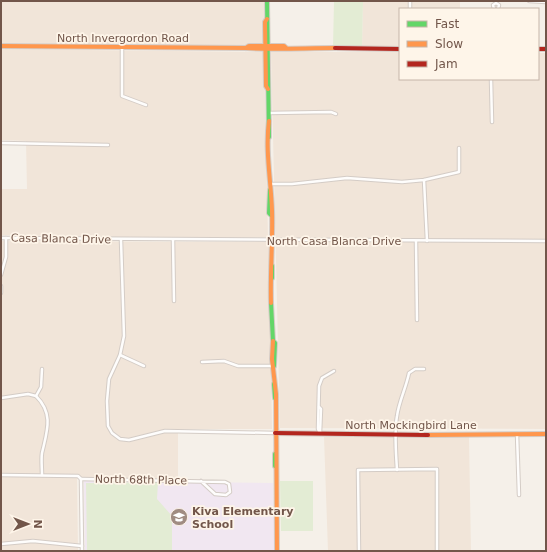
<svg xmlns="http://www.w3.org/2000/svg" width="547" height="552" font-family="'DejaVu Sans',sans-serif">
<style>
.residential{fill:#f1e5d9}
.education{fill:#f1e7f1}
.green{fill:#e3ecd4}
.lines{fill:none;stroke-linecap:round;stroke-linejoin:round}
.street-casing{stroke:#d4ccc6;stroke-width:4.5}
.fast-casing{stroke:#d5ccc6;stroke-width:6}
.slow-casing{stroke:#d5ccc6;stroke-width:6}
.jam-casing{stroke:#d5ccc6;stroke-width:6}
.street{stroke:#fefdfc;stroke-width:2.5}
.fast{stroke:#63d668;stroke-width:4}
.slow{stroke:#ff974d;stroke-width:4}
.jam{stroke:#b3261e;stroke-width:4}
.labels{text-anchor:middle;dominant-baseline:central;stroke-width:3.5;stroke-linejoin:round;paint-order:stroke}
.street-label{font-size:11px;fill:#72564a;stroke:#fef5e9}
.poi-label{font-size:11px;font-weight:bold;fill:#72564a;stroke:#fef5e9;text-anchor:start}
</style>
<rect width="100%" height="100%" fill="#f5f0e9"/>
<g class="residential">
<path d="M1 1H264V43L261 46 1 43Z"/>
<path d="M363 1H460V9H400V47H362Z"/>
<path d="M1 49 264 52 268 237 175 238 1 235V189H27L26 141 1 140Z"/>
<path d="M271 52H400V79H538V53H546V429L280 428Z"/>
<path d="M1 241 269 242 272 429H178V478L77 479 78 551H1Z"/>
<path d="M324 437H469L471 551H328Z"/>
</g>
<path class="education" d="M84 481 273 483 275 551H85Z"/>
<g class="green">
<path d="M334 1H363L362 47H333Z"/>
<path d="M280 481H313V531H281Z"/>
<path d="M158 482 157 499 172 516V551H87L86 483Z"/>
</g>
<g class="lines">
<defs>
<g id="street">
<path d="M410 1V9"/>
<path d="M529 1 546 2"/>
<path d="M494 9 493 5 496 3 499 5 498 9"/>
<path d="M122 47V96L146 105"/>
<path d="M491 79 492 122"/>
<path d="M269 113 331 112 336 114"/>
<path d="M1 143 108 145"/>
<path d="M424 180 427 241"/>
<path d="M270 184H292L347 178 402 182 424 180 459 172V148"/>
<path d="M1 238 546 241"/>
<path d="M121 240 124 336 120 355 109 379 107 401 108 426 112 433 120 439 129 440 165 431 275 433"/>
<path d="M173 240 174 301"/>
<path d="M416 241 417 320"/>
<path d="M1 275 6 257V238"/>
<path d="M1 286V293"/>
<path d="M120 355 144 366"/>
<path d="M202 362 224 361 238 366H273"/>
<path d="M36 396C54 414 47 431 42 453 41 460 42 468 42 475"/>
<path d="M36 396 41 387 42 369"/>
<path d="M1 398 28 394 36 396"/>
<path d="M319 407 321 409 320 433"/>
<path d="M320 433 318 429 319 386 322 378 334 371"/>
<path d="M517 434 519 495"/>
<path d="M397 470C396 452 394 433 397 416 399 401 406 388 409 373L415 369H424"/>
<path d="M1 475 78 476 81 479 82 551"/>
<path d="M81 479 225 482 229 484 230 492 226 495 215 494 201 481"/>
<path d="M1 544 33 541 82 546"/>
<path d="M359 551 358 470 437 469V551"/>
</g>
<g id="fast">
<path d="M267 1 269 137"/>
<path d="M270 190 269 213 271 215"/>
<path d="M272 266V278"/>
<path d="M271 303 273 341 275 343 274 366"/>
<path d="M274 384 275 398"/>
<path d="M275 454V466"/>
</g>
<g id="slow">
<path d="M267 19 265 22 266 86 268 89"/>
<path d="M1 46 246 48C276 50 305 48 335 48"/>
<path d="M246 48 249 46H284L286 48"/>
<path d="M269 121C265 150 271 181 272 210 273 241 270 272 271 303"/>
<path d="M273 341 272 359 276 394 277 551"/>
<path d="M428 435 546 434"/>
</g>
<g id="jam">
<path d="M335 48 400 49"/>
<path d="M538 49H546"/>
<path d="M275 433 428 435"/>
</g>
</defs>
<use href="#street" class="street-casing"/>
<use href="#fast" class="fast-casing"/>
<use href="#slow" class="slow-casing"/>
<use href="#jam" class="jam-casing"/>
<use href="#street" class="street"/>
<use href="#fast" class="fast"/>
<use href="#slow" class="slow"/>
<use href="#jam" class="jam"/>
</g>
<defs>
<symbol id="school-disc" viewBox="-11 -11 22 22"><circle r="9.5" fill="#a08c82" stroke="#fef5e9"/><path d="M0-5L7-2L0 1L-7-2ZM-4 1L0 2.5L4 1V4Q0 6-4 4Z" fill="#fff"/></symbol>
</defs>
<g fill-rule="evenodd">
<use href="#school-disc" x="169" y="507" width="20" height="20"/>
</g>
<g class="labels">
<g class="street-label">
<text x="123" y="38">North Invergordon Road</text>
<text transform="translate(61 239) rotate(1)">Casa Blanca Drive</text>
<text x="334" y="241">North Casa Blanca Drive</text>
<text x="411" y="425">North Mockingbird Lane</text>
<text transform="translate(141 480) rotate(1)">North 68th Place</text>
</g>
<g class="poi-label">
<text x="192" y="511">Kiva Elementary<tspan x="192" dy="13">School</tspan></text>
</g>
</g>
<rect width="547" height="552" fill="none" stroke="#72564a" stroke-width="4"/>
<rect x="399" y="8" width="140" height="72" fill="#fef5e9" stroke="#c6b5a9"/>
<rect x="407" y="21" width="20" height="6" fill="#63d668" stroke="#c6b5a9"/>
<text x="435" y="28" font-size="12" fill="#72564a">Fast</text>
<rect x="407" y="41" width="20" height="6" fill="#ff974d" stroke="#c6b5a9"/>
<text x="435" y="48" font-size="12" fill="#72564a">Slow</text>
<rect x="407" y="61" width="20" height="6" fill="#b3261e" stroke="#c6b5a9"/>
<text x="435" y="68" font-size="12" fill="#72564a">Jam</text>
<g transform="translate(28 524) rotate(90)" stroke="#fef5e9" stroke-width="3" paint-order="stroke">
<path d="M0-3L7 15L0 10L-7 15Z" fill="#72564a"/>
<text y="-6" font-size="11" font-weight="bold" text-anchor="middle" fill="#72564a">N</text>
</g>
</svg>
